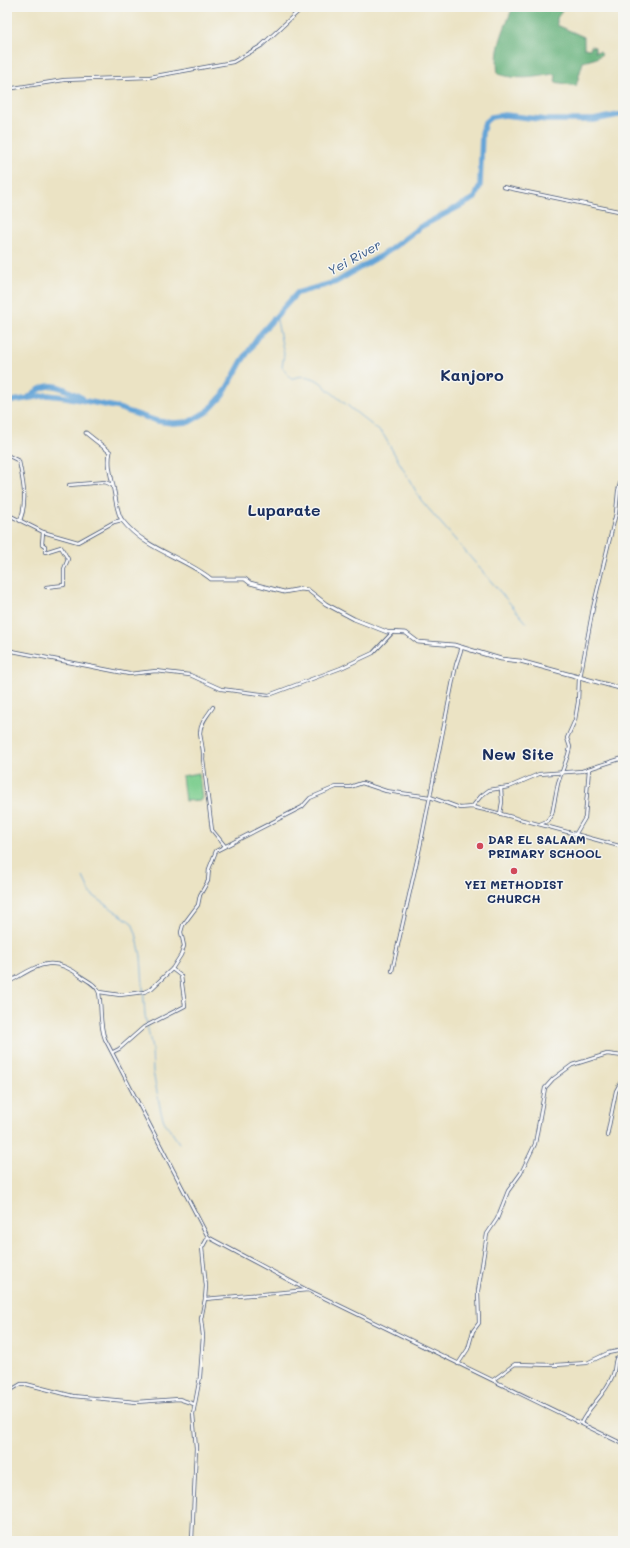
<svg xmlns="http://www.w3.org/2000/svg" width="630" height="1548" font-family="Mali,sans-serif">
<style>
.green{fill:#7bcd8e;stroke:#4b7e76}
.forest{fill:#64b079;stroke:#40706c}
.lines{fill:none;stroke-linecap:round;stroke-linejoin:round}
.stream{stroke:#65a4d7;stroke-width:1}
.river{stroke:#65a4d7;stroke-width:5.5}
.minor-casing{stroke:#3a4a6d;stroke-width:4}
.tertiary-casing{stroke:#3a4a6d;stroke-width:4.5}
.minor{stroke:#fff;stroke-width:2.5}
.tertiary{stroke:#fff;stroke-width:3}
.poi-dot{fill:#d1495b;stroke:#f6f6f2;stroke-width:1.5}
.labels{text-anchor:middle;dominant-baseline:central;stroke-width:3;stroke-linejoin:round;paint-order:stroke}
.poi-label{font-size:12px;font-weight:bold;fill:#1b2f5e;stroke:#f6f6f2;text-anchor:start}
.water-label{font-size:13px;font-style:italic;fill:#355888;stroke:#f6f6f2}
.district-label{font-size:16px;font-weight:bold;fill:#1b2f5e;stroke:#f6f6f2}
</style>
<rect width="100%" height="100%" fill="#f6f6f2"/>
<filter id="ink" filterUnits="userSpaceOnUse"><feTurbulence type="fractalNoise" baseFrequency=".025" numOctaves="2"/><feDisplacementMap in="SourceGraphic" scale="8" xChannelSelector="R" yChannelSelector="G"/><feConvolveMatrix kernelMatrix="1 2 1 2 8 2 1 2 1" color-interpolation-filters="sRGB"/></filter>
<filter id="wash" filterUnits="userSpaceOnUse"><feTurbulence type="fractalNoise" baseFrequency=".012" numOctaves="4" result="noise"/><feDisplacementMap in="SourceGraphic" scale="16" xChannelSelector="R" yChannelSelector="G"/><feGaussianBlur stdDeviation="0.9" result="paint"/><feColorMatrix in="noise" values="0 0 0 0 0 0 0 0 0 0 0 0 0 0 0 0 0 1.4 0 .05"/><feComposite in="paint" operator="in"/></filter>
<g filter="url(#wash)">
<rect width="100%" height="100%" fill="#ebe3c4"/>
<path class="green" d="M199 773 202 800 185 801 182 776Z"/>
<path class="forest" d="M513 7H548L551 9 559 7 562 11 557 18V25L584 37V48L590 49 591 46 595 47V52L600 51 602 54 597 58 583 62 576 86 555 82 556 75 552 74C536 78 515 80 498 74 494 48 504 30 513 7Z"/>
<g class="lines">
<g class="stream">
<path d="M276 316 284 354 282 367 291 379C304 373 319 378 327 389L383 434 421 500 526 622"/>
<path d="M83 877 91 894 132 923 136 933 141 956 145 1015 152 1049 153 1072 161 1112 164 1121 179 1143"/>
</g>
<g class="river">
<path d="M29 397C50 378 59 386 82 398"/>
<path d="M7 402 47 395 66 397 115 407 157 421 173 423 189 422 208 411 223 395 242 361 261 333 297 293 336 282 387 252 420 227 475 198 480 185 482 133 485 122 491 117 505 115 547 120H594L623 114"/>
</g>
</g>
</g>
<g filter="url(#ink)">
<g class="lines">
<defs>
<g id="minor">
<path d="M7 89 64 80 150 77 233 62 261 46 303 7"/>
<path d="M503 187 623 212"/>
<path d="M7 455 19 461C23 482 28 500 20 521"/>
<path d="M69 485 105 482 112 485"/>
<path d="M7 514 43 532 78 542 114 522 122 520"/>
<path d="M43 532 42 544 45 546V552L61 547 68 559 64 569V585L46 587"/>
<path d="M7 650 129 674 156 671 190 675 221 689 269 695 341 668 373 653 392 633"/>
<path d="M580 678 593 608 616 513 618 491 623 472"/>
<path d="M213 707C208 715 200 723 200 733 201 743 204 749 203 759L212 830 225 846"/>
<path d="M472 807 481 796 489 790 509 787 539 774 582 771 623 758"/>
<path d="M500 814 502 802 501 788"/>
<path d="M540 824 547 821 552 814 558 783 568 755 570 747 567 738 575 720 578 702 579 678"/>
<path d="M575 835 585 818 589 769"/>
<path d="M392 971 420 847 456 665 462 647"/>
<path d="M7 983C38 966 50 953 82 977 88 981 97 985 99 993 102 1009 99 1024 105 1039L208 1237 307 1290"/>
<path d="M99 992 120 995 144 992 151 989 172 969 181 955 184 946 181 932 183 925 198 905 200 895 208 881 209 869 216 851 302 807 310 798 336 787H350L362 783 386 791 430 797 460 808 472 807 490 811 623 847"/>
<path d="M113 1052 119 1049 144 1027 185 1006 181 976 172 969"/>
<path d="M607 1136 616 1091 623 1078"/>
<path d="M205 1299 206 1286 202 1248 208 1237"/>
<path d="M458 1364 468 1349 473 1331 479 1323 478 1291 487 1234 497 1219 508 1191 521 1173 535 1144 545 1088 553 1079 572 1065 607 1054 623 1056"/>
<path d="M493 1380 515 1364 555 1365 587 1363 608 1353 623 1350"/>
<path d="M11 1390 21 1384H26L73 1396 136 1402 179 1399 194 1404"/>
<path d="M581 1423C589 1406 605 1395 612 1377 615 1372 614 1365 616 1359L622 1357 623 1354"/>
<path d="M192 1541 196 1448 193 1414 200 1377 203 1336 201 1319 205 1299 308 1290 623 1444"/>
</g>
<path id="tertiary" d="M86 433 110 452C107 466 112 478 114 491 116 500 117 513 122 520 145 550 184 557 211 579H245L250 583 284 592 301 589 308 590 326 604 354 619 387 632 406 633 418 642 454 645 501 659 520 661 623 689"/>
</defs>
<use href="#minor" class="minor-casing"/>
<use href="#tertiary" class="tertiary-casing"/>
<use href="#minor" class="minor"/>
<use href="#tertiary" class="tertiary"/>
</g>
</g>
<g class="poi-dot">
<circle cx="480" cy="846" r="4"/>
<circle cx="514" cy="871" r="4"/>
</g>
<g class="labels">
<g class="poi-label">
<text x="488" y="839">DAR EL SALAAM<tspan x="488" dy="14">PRIMARY SCHOOL</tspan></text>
<text x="514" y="884" text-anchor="middle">YEI METHODIST<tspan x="514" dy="14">CHURCH</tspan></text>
</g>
<g class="water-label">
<text transform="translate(354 257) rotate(-29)">Yei River</text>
</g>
<g class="district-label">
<text x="472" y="374">Kanjoro</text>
<text x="284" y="509">Luparate</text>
<text x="518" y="753">New Site</text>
</g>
</g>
<rect width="630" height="1548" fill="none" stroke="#f6f6f2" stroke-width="24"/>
</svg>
